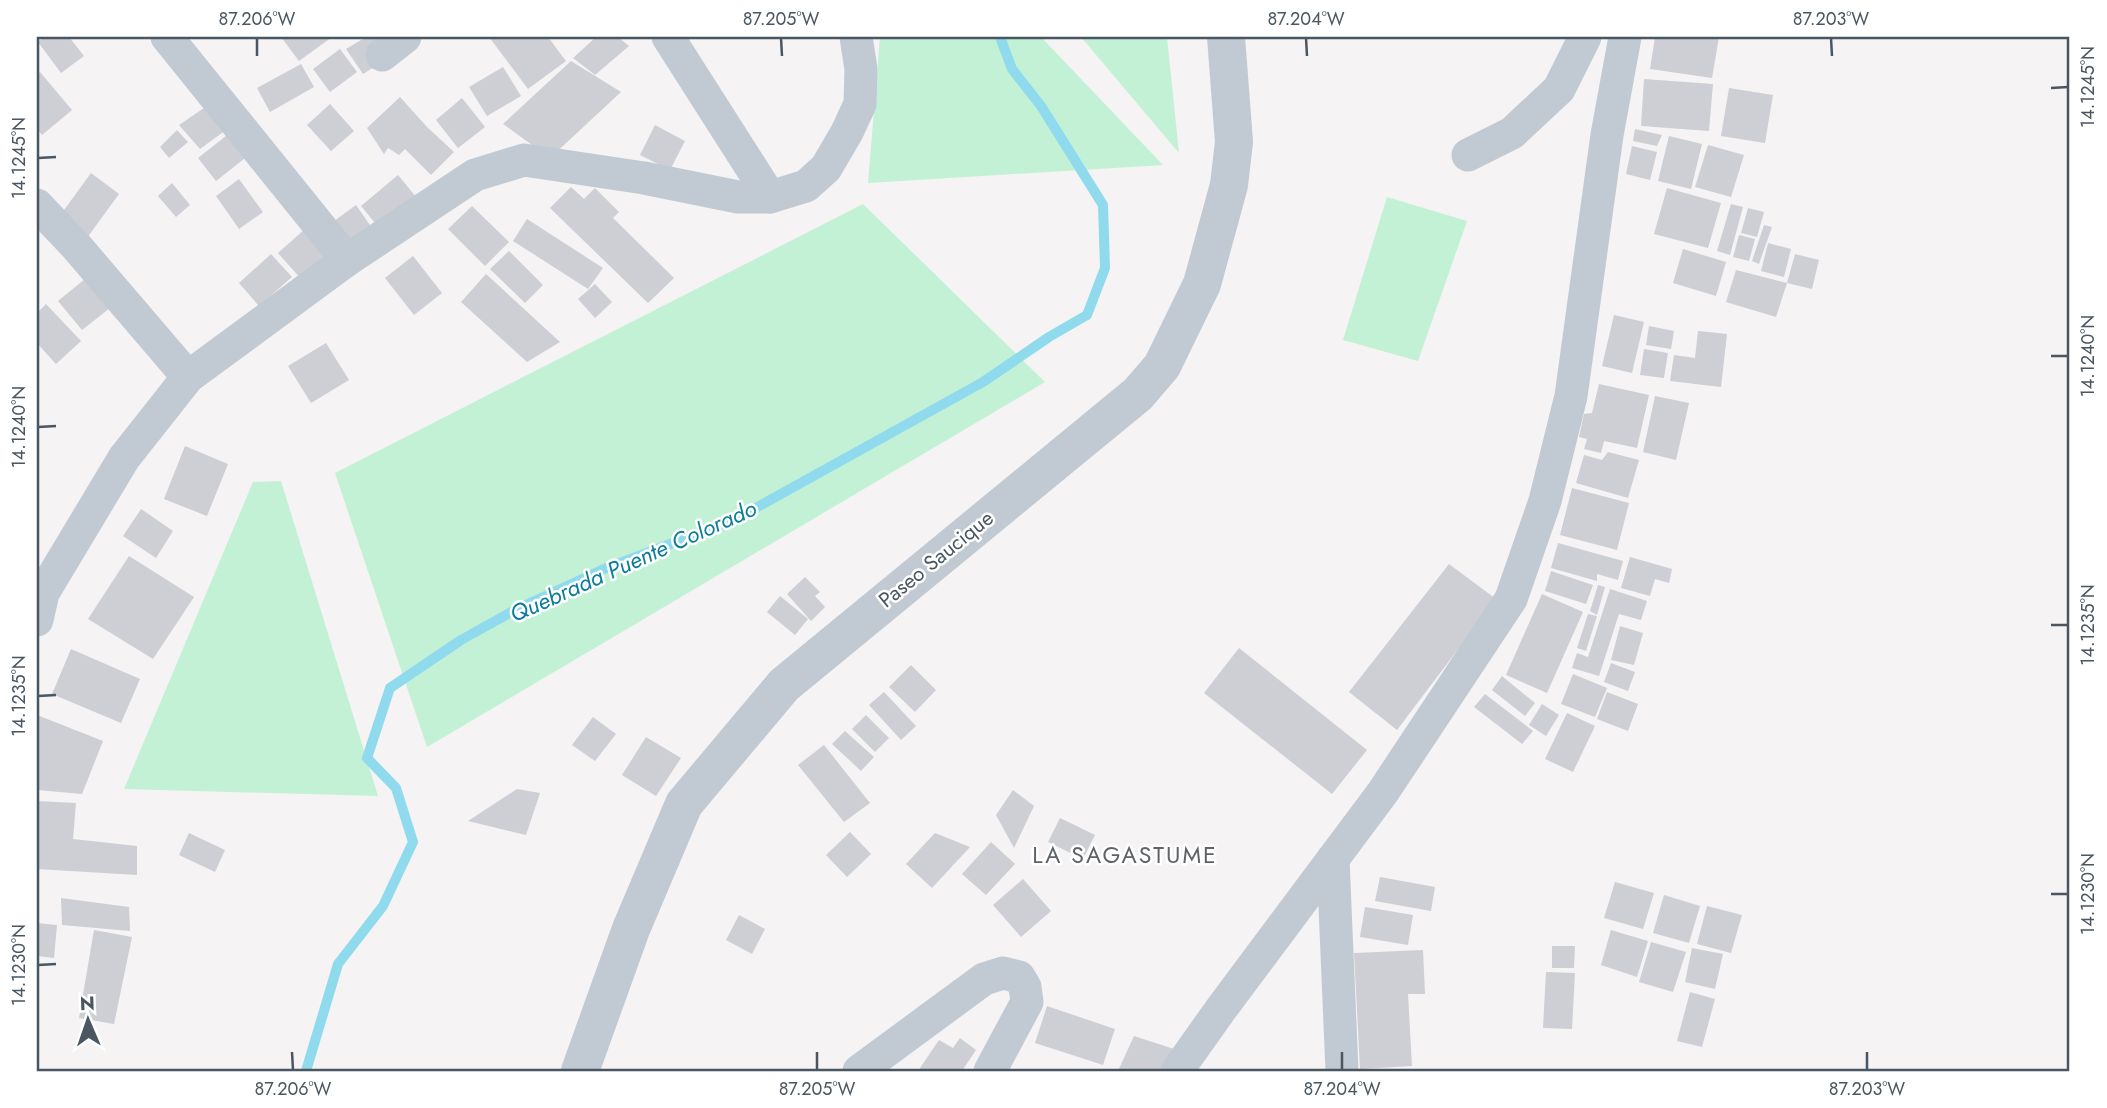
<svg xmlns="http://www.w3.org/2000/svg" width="2107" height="1108" font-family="Jost,sans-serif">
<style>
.green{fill:#c3f1d5}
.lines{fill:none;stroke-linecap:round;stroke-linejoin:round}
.stream{stroke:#90daee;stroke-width:10}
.building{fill:#cdcfd5}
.minor{stroke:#c1cad2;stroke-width:33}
.tertiary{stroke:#c1cad2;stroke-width:38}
.ticks{fill:none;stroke:#4a5661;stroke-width:2.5}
.labels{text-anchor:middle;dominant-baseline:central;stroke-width:5;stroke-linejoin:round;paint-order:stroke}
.street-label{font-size:21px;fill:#4a5661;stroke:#fff}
.water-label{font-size:23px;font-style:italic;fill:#0c7c9b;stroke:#fff}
.neighbourhood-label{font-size:23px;letter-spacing:2px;fill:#5f6368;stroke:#fff}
.neatline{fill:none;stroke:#4a5661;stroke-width:2.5}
.ticks-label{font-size:18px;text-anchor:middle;fill:#4a5661}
</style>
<rect width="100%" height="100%" fill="#f5f3f3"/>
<g class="green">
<path d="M880 37H1041L1163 165 868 183Z"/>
<path d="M1081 37H1167L1179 153Z"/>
<path d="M1387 197 1467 221 1418 361 1343 340Z"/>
<path d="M863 204 1045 382 427 747 335 473Z"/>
<path d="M281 481 378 796 124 789 253 482Z"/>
</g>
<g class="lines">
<path class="stream" d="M306 1071 338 964 383 906 413 842 396 788 367 758 390 688 461 640 513 611 604 569 734 520 983 382 1049 337 1087 315 1105 268 1103 205 1041 106 1012 69 1000 37"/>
</g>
<g class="building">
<path d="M44 37H69L84 56 61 73 38 42Z"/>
<path d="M281 37H332L299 61Z"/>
<path d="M366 37H379L377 65 363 74 346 49Z"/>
<path d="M489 37H548L566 61 528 89Z"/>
<path d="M596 37H618L629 46 595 75 573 58Z"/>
<path d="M1655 37H1719L1712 78 1650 69Z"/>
<path d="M340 49 357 72 330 92 313 69Z"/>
<path d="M571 61 621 92 550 158 503 124Z"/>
<path d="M301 64 314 87 270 112 257 88Z"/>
<path d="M503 67 521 96 487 116 469 87Z"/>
<path d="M40 72 72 110 42 135 37 129V75Z"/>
<path d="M1644 79 1713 84 1709 131 1641 126Z"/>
<path d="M1729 88 1773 95 1765 143 1721 136Z"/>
<path d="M400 97 427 127 454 152 431 175 405 149 399 155 388 148 384 154 367 128Z"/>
<path d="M462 98 485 127 458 148 436 120Z"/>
<path d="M330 104 354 131 331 151 307 125Z"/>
<path d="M207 106 226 130 200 149 179 125Z"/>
<path d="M655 125 685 141 670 170 640 155Z"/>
<path d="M1635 129 1662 135 1657 146 1633 141Z"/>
<path d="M177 130 188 142 169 158 160 147Z"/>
<path d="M231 132 249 155 216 181 198 158Z"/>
<path d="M1669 136 1702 144 1691 189 1658 181Z"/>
<path d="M1708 145 1744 155 1731 197 1695 187Z"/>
<path d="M1632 146 1657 152 1650 180 1626 174Z"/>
<path d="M91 173 119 194 84 242 56 221Z"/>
<path d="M398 175 417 198 380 229 361 206Z"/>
<path d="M239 179 263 212 239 229 216 196Z"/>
<path d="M172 183 190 205 176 217 158 196Z"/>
<path d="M571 187 584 199 595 188 619 212 613 218 674 278 648 303 550 208Z"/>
<path d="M1667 188 1721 203 1708 248 1654 234Z"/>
<path d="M1731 204 1743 207 1730 255 1717 251Z"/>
<path d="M356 205 372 228 342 249 326 227Z"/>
<path d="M472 206 509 242 485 266 448 229Z"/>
<path d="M1748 208 1764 212 1757 237 1741 233Z"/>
<path d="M527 219 603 268 588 289 513 241Z"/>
<path d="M1764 225 1772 227 1759 264 1752 261Z"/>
<path d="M305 229 330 256 302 280 278 253Z"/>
<path d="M1739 235 1755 239 1749 261 1733 257Z"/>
<path d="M1768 243 1791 249 1784 277 1761 271Z"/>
<path d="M1683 249 1726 262 1716 296 1673 283Z"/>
<path d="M509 251 543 285 525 303 490 269Z"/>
<path d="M271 254 292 277 259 306 239 283Z"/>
<path d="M1795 254 1819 260 1812 289 1787 283Z"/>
<path d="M413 256 442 293 414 315 385 278Z"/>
<path d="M1736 270 1787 283 1776 317 1726 302Z"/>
<path d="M486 274 560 342 527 362 461 302Z"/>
<path d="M85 279 110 308 82 330 58 301Z"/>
<path d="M595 284 612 302 595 318 578 299Z"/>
<path d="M46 304 81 341 56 364 37 343V313Z"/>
<path d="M1614 315 1644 322 1632 373 1602 366Z"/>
<path d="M1649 326 1674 331 1671 349 1646 345Z"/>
<path d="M1698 331 1727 334 1721 387 1670 381 1674 355 1695 358Z"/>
<path d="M326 343 349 380 311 403 288 366Z"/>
<path d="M1644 349 1668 353 1664 378 1640 375Z"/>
<path d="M1599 384 1649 395 1637 448 1604 441 1601 453 1584 449 1587 439 1579 437 1584 414 1592 413Z"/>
<path d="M1655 396 1689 403 1676 460 1643 452Z"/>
<path d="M185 446 228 464 207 516 164 499Z"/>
<path d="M1608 452 1639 460 1628 498 1576 483 1584 455 1602 460Z"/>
<path d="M1572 488 1629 503 1617 550 1560 535Z"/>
<path d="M141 509 173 531 156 558 123 536Z"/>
<path d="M1558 543 1623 561 1618 580 1597 574V581L1551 568Z"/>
<path d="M129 556 194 597 153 659 88 619Z"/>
<path d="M1630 557 1672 569 1669 583 1655 579 1650 596 1621 588Z"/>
<path d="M1449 564 1496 599 1397 730 1349 692Z"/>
<path d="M1551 571 1593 585 1586 604 1545 591Z"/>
<path d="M805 577 820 592 815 596 825 607 811 621 787 594Z"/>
<path d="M1598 585 1605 587 1597 615 1590 611Z"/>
<path d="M1610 589 1647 601 1641 620 1619 614 1599 676 1572 668 1577 653 1588 657Z"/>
<path d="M1542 594 1583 612 1547 693 1506 675Z"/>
<path d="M780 596 808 619 795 635 767 612Z"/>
<path d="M1588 614 1597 616 1586 651 1577 648Z"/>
<path d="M1620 626 1643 633 1634 665 1611 660Z"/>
<path d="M1239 648 1367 750 1332 794 1204 693Z"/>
<path d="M71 649 140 679 121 723 52 694Z"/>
<path d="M1611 663 1635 672 1628 691 1604 682Z"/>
<path d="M911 665 936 690 915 712 889 687Z"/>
<path d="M1573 674 1607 688 1595 717 1561 704Z"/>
<path d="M1502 676 1535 703 1525 716 1492 690Z"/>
<path d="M884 692 916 726 901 740 869 705Z"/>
<path d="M1607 692 1638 704 1628 731 1597 719Z"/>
<path d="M1485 694 1533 731 1522 744 1474 707Z"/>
<path d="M1542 704 1559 715 1546 736 1529 725Z"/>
<path d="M1567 713 1595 726 1573 772 1545 759Z"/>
<path d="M37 715 103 741 82 794 37 790Z"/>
<path d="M866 715 889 738 875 752 852 729Z"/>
<path d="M593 717 616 734 595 761 572 745Z"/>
<path d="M845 731 874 757 861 771 832 744Z"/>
<path d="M646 737 681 758 656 796 622 775Z"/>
<path d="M824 745 870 803 844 822 798 765Z"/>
<path d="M517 789 540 793 526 835 468 821Z"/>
<path d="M1013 790 1034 806 1014 848 996 815Z"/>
<path d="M37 801 76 803 73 839 137 846V875L37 869Z"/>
<path d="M1060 818 1095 835 1083 859 1048 842Z"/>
<path d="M850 832 871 854 847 877 826 855Z"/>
<path d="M189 833 225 850 215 872 179 855Z"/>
<path d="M935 833 970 847 932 888 906 864Z"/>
<path d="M991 842 1015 864 986 895 962 874Z"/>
<path d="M1380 877 1435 887 1431 911 1375 901Z"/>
<path d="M1023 879 1051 911 1021 937 993 905Z"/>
<path d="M1615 882 1654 893 1643 929 1604 918Z"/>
<path d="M1664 895 1700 906 1689 943 1653 933Z"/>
<path d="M61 898 129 907 130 931 62 925Z"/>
<path d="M1707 906 1742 915 1731 953 1697 944Z"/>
<path d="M1365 907 1413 915 1408 945 1360 937Z"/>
<path d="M739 915 765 929 752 954 726 940Z"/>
<path d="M37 923 57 925 54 958 37 956Z"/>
<path d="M94 930 132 937 114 1024 79 1018Z"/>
<path d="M1611 930 1648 941 1637 977 1601 965Z"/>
<path d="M1651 942 1686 952 1673 992 1639 982Z"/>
<path d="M1552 946H1575L1574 968H1552Z"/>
<path d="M1692 948 1723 954 1715 989 1685 982Z"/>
<path d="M1423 950 1425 994H1408L1412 1066 1360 1069 1354 953Z"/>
<path d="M1546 972 1575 973 1572 1029 1543 1028Z"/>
<path d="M1690 992 1715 999 1702 1047 1677 1041Z"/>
<path d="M1047 1006 1115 1029 1103 1065 1035 1043Z"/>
<path d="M1134 1036 1180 1051 1163 1071H1118Z"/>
<path d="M960 1038 976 1050 962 1071H918L939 1040 953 1048Z"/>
</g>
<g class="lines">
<g class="minor">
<path d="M167 37 347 260"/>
<path d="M668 37 770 197"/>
<path d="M382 55 405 37"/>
<path d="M1468 155 1512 133 1559 89 1585 37"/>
<path d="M37 205 76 246 188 377"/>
<path d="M37 620 43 593 124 458 188 377 347 260 475 175 524 160 644 178 738 197H770L806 186 826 168 847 132 860 104 861 69 856 37"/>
<path d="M1333 859 1342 1071"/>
<path d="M859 1071 984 979 1003 973 1019 977 1025 987 1027 1002 990 1071"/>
<path d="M1177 1071 1221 1009 1383 792 1511 599 1545 501 1571 396 1607 135 1625 37"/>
</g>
<path class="tertiary" d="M580 1071 631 929 684 804 784 685 1138 394 1162 366 1202 284 1229 185 1234 142 1226 37"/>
</g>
<path class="ticks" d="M257 38V56M781 38 782 56M1306 38 1307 56M1831 38 1832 56M2051 88 2068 87M38 158 56 157M2051 356H2068M38 427 56 426M2051 625H2068M38 696 56 695M2051 894H2068M38 965 56 964M292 1052 293 1070M817 1052V1070M1342 1052V1070M1867 1052V1070"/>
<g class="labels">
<g class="street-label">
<text transform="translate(936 559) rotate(-39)">Paseo Saucique</text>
</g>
<g class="water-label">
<text transform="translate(633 561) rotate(-24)">Quebrada Puente Colorado</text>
</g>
<g class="neighbourhood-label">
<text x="1125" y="855">LA SAGASTUME</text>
</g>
</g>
<rect width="2107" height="1108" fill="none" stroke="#ffffff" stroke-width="77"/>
<g transform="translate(88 1020) rotate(358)" stroke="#ffffff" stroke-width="5" paint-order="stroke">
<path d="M0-5L12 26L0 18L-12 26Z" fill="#4a5661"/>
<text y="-10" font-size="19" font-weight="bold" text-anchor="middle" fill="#4a5661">N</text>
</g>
<rect x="38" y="38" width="2030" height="1032" class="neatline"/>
<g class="ticks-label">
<text x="257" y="25">87.206°W</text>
<text x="781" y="25">87.205°W</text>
<text x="1306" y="25">87.204°W</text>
<text x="1831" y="25">87.203°W</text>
<text transform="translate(2088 87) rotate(-90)" y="6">14.1245°N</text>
<text transform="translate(19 158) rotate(-90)" y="6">14.1245°N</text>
<text transform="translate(2088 356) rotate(-90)" y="6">14.1240°N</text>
<text transform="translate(19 427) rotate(-90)" y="6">14.1240°N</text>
<text transform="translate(2088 625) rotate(-90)" y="6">14.1235°N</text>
<text transform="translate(19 696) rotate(-90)" y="6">14.1235°N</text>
<text transform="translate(2088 894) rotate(-90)" y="6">14.1230°N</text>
<text transform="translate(19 965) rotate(-90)" y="6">14.1230°N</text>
<text x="293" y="1095">87.206°W</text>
<text x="817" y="1095">87.205°W</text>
<text x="1342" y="1095">87.204°W</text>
<text x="1867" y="1095">87.203°W</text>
</g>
</svg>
